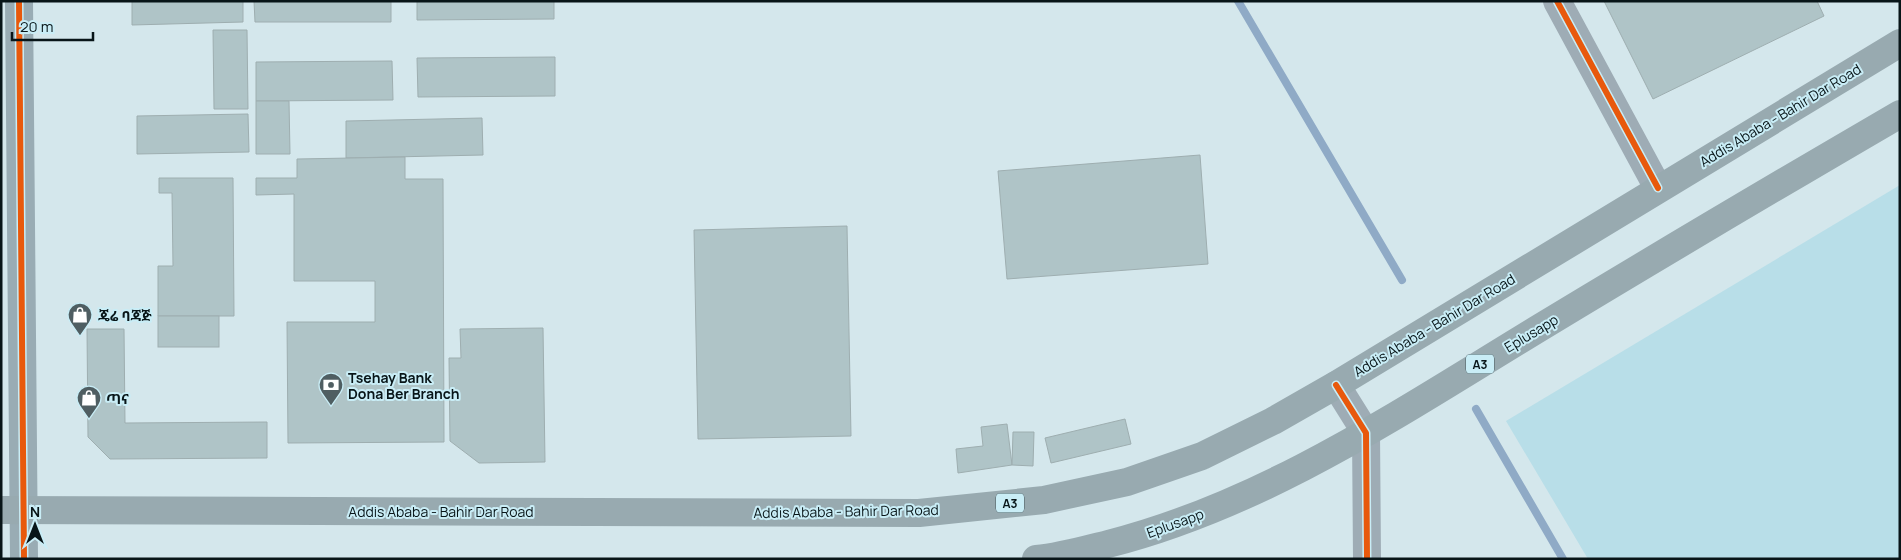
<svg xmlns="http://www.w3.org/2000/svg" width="1901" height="560" font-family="Manrope,'Noto Sans Ethiopic',sans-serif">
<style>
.green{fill:#b8dee8}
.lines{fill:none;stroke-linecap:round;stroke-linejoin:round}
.stream{stroke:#8faac6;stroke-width:8}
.building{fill:#afc4c7;stroke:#9eaeb0}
.street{stroke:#9eacb5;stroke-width:28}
.secondary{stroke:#99acb4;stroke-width:28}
.highway{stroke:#98aab0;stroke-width:28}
.cycleway-casing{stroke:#c9edf6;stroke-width:9}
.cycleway{stroke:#e8590c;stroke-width:6}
.labels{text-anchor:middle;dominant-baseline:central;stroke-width:4;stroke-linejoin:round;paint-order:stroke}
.shield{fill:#c9edf6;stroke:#42565b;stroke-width:1}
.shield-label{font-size:12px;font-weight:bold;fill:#081518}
.street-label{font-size:14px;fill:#081518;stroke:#c9edf6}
.poi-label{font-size:14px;font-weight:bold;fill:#081518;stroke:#c9edf6;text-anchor:start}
</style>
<rect width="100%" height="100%" fill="#d4e7ec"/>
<path class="green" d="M1900 185V559H1588L1506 421Z"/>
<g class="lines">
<g class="stream">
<path d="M1238 1 1402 280"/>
<path d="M1476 409 1563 559"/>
</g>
</g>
<g class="building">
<path d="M132 1H243V22L132 25Z"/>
<path d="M254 1H391V22H255Z"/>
<path d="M417 1H554V19L417 20Z"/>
<path d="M1604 1H1817L1824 16 1653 99Z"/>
<path d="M213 30H247L248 109H214Z"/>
<path d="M555 57V96L418 97 417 58Z"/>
<path d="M392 61 393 100 256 101V62Z"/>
<path d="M256 101H289L290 154H256Z"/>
<path d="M248 114 249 152 137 154V116Z"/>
<path d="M482 118 483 155 346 158V121Z"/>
<path d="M1200 155 1208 264 1007 279 998 171Z"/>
<path d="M405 157V179H443L444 442 288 443 287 322H375V281H294V194L256 195V178H297V159Z"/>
<path d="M159 178H233L234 316H158V266H173L172 193H159Z"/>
<path d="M847 226 851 436 698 439 694 230Z"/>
<rect x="158" y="316" width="61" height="31"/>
<path d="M543 328 545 462 479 463 450 441 449 358H461L460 329Z"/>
<path d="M87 329H124L125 423 267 422V458L110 459 88 437Z"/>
<path d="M1125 419 1131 444 1051 463 1045 438Z"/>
<path d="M1007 424 1012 465 958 473 956 449 983 446 981 427Z"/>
<path d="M1013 432H1034L1033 466 1012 465Z"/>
</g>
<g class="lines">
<g class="street">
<path d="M1557 1 1658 188"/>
<path d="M1336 385 1366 433 1367 559"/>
</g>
<path class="secondary" d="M19 1 24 559"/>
<g class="highway">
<path d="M1 510 919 513 1044 500 1127 482 1202 456 1273 421 1336 385 1900 43"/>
<path d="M1036 559C1061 557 1084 550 1108 544 1266 504 1404 410 1541 327 1660 255 1780 184 1900 114"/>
</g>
<defs>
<g id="cycleway">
<path d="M19 1 24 559"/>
<path d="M1557 1 1658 188"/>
<path d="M1336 385 1366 433 1367 559"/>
</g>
</defs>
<use href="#cycleway" class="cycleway-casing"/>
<use href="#cycleway" class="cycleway"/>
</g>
<defs>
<symbol id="shop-pin" viewBox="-11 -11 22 30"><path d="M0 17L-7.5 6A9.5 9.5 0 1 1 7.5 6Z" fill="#4f5e62" stroke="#c9edf6"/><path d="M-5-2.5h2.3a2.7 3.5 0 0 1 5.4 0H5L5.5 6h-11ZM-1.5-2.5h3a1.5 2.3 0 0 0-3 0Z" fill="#fff"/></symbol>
<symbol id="bank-pin" viewBox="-11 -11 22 30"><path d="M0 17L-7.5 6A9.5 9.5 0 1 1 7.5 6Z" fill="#4f5e62" stroke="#c9edf6"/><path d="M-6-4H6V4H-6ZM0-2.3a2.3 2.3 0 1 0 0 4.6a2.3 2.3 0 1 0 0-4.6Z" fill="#fff"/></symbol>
</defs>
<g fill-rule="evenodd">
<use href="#shop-pin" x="66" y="301" width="28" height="38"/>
<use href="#bank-pin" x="317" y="371" width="28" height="38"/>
<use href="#shop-pin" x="75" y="384" width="28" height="38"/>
</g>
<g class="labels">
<g class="shield">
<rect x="1466" y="354.5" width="28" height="19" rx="4"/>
<rect x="996" y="493.5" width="28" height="19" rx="4"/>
</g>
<g class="shield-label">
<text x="1480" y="364">A3</text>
<text x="1010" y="503">A3</text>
</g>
<g class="street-label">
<text transform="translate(1780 115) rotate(-31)">Addis Ababa - Bahir Dar Road</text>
<text transform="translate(1434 325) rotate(-31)">Addis Ababa - Bahir Dar Road</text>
<text transform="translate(1531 333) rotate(-31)">Eplusapp</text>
<text x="441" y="511">Addis Ababa - Bahir Dar Road</text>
<text transform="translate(846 511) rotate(-1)">Addis Ababa - Bahir Dar Road</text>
<text transform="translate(1175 523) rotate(-20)">Eplusapp</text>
</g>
<g class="poi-label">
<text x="98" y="315">ጄሬ ባጃጅ</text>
<text x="348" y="377">Tsehay Bank<tspan x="348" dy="16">Dona Ber Branch</tspan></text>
<text x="106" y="398">ጣና</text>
</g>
</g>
<rect width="1901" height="560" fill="none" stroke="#081518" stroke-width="5"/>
<g transform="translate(35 525)" stroke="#c9edf6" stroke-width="4" paint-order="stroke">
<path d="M0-4L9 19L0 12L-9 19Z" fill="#081518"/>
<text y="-8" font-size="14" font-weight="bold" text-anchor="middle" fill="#081518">N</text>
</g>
<path d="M12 32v8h81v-8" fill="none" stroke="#081518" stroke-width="2.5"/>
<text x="20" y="32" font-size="15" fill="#081518" stroke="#c9edf6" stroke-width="4" paint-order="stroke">20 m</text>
</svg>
